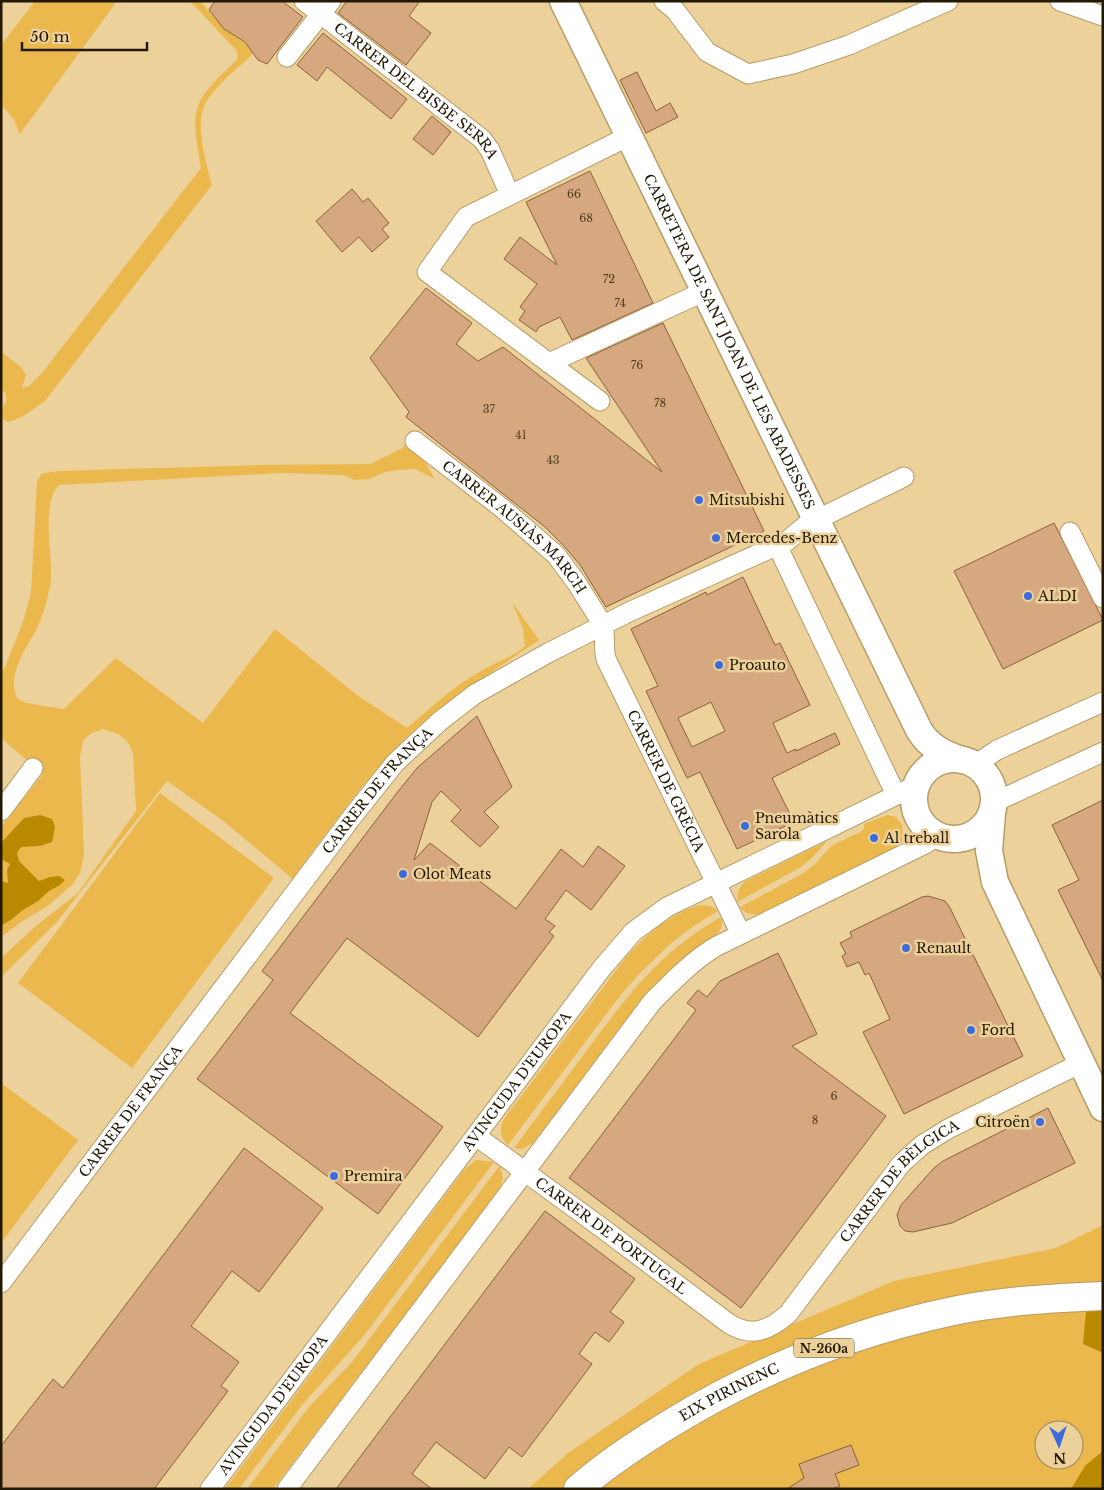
<svg xmlns="http://www.w3.org/2000/svg" width="1104" height="1490" font-family="'Libre Baskerville',serif">
<style>
.green{fill:#eab84c;fill-rule:evenodd}
.forest{fill:#b98a00}
.building{fill:#d5a87f;stroke:#8a6139;fill-rule:evenodd}
.lines{fill:none;stroke-linecap:round;stroke-linejoin:round}
.street-casing{stroke:#b69c67;stroke-width:21}
.secondary-casing{stroke:#b69c67;stroke-width:29}
.primary-casing{stroke:#b69c67;stroke-width:30}
.street{stroke:#fff;stroke-width:19}
.secondary{stroke:#fff;stroke-width:26}
.primary{stroke:#fff;stroke-width:28}
.poi-dot{fill:#3c6cdc;stroke:#edd19b;stroke-width:2}
.labels{text-anchor:middle;dominant-baseline:central;stroke-width:5;stroke-linejoin:round;paint-order:stroke}
.number-label{font-size:11px;fill:#4f3c22}
.shield{fill:#edd19b;stroke:#5f5031;stroke-width:1}
.shield-label{font-size:12px;font-weight:bold;fill:#221803}
.street-label{font-size:14px;fill:#221803;stroke:#edd19b}
.poi-label{font-size:14px;fill:#221803;stroke:#edd19b;text-anchor:start}
</style>
<rect width="100%" height="100%" fill="#edd19b"/>
<g class="green">
<path d="M35 1H117L20 134 13 118 1 105V45Z"/>
<path d="M190 1H200L224 29 244 42 253 54C236 70 212 87 203 109 196 127 207 167 212 185L45 401 22 417 8 422 1 418 2 408 6 402V394L1 389V352L21 367 26 375 22 388 29 386 42 373 201 168C190 106 192 102 237 60L238 55 236 50Z"/>
<path d="M409 435 435 479 415 469 398 470 385 472 369 479 355 480 343 475 281 473 59 485C41 504 52 550 51 575 51 581 50 588 48 594 46 607 41 619 36 630 25 651 7 674 17 698L27 703 64 709 116 658 203 723 275 629 357 695 407 728C430 708 454 686 481 671 495 662 512 658 525 646L523 628 512 602 539 640C498 668 456 694 419 726 373 766 334 824 297 872L293 879 222 820 167 781 57 922 1 977V958L37 925 78 893 136 811 133 753 127 741 118 734 103 729 90 734 83 741 80 757 84 855 80 873 73 884 49 905 21 922 1 937V827L43 774 1 738V672L5 667 23 622 31 593 37 482 41 474 58 471 262 465 370 464 403 448Z"/>
<path d="M160 793 274 878 132 1068 18 983Z"/>
<path d="M887 815 896 817 902 825 903 841 897 848 763 914C753 915 746 915 740 907L804 873 816 863 831 846 862 831 864 828V824Z"/>
<path d="M827 841 813 857 801 867 737 902 738 891 744 882Z"/>
<path d="M700 905 711 906 718 911 689 929 669 945 639 974 619 997 508 1145C500 1138 499 1128 504 1119L626 957C646 935 671 913 700 905Z"/>
<path d="M719 918 722 919 721 928 717 934 681 960 642 999 533 1143 522 1149 514 1148C538 1115 563 1083 587 1050 628 995 659 953 719 918Z"/>
<path d="M1 1083 78 1140 1 1243Z"/>
<path d="M476 1160 494 1162 366 1333 302 1405 239 1489H225L464 1170Z"/>
<path d="M500 1165 503 1178 500 1189 273 1489H247L309 1407 352 1362Z"/>
<path d="M1103 1225V1489H528L568 1453 699 1364 894 1281 1056 1248ZM1044 1430H1074V1460H1044Z"/>
</g>
<g class="forest">
<path d="M40 815 52 819 55 827 52 842 40 846 21 847 17 853 19 861 39 881 50 877 59 876 65 880 60 885 49 891 38 901 23 910 12 919 1 926V881L8 883 7 870 10 864 1 859V843L24 818Z"/>
<path d="M1103 1281V1353L1083 1344 1087 1302Z"/>
<path d="M1103 1451V1489H1071L1085 1466Z"/>
</g>
<g class="building">
<path d="M215 1H282L303 17 267 64 258 60 245 42 224 29 209 10Z"/>
<path d="M347 1H420L409 16 431 33 406 65 338 13Z"/>
<path d="M323 33 407 99 391 119 327 67 317 81 297 65Z"/>
<path d="M637 72 656 111 670 103 678 117 646 133 620 80Z"/>
<path d="M432 116 451 132 433 155 413 139Z"/>
<path d="M590 171 653 303 572 340 560 317 539 327 536 332 519 320 525 311 520 307 537 284 504 259 520 237 557 265 526 202Z"/>
<path d="M352 189 363 202 368 198 389 223 382 229 389 237 372 252 359 237 342 252 316 221Z"/>
<path d="M426 288 472 323 456 344 478 361 503 347 662 472 586 358 663 323 764 531 606 607 580 565 564 546 545 527 406 417 409 412 370 358Z"/>
<path d="M1054 523 1103 620 1003 669 954 571Z"/>
<path d="M743 577 775 645 780 643 810 705 773 723 787 753 796 749V751L835 733 840 744 772 778 794 822 737 849 700 772 687 778 676 755 646 691 658 686 631 629 706 592 707 595ZM711 702 725 731 692 747 678 718Z"/>
<path d="M477 716 512 787 484 812 499 827 480 847 451 821 461 810 441 791 432 802 414 860 430 843 516 909 561 849 583 867 598 846 625 866 591 910 566 890 545 919 555 926 549 932 554 936 478 1037 347 938 290 1013 443 1127 378 1214 197 1079 273 980 262 971 396 794 417 768Z"/>
<path d="M1103 800V981L1058 890 1079 880 1052 825Z"/>
<path d="M928 896 945 901 949 906 1023 1056 904 1114 863 1032 890 1019 869 973 865 975 859 962 847 967 842 956 846 954 840 943 852 937 850 932 922 897Z"/>
<path d="M778 953 817 1034 792 1046 886 1116 741 1308 569 1178 696 1010 687 1003 698 990 707 997 720 981Z"/>
<path d="M1048 1108 1075 1163 952 1223 913 1232 905 1231 900 1226 897 1215 901 1205 934 1168 943 1161Z"/>
<path d="M244 1148 323 1208 259 1292 232 1271 191 1326 239 1362 221 1386 228 1391 154 1489H1V1446L53 1379 63 1388Z"/>
<path d="M545 1211 635 1279 610 1312 624 1322 609 1342 595 1332 579 1354 592 1364 528 1449 522 1457 509 1447 485 1479 436 1442 412 1474 432 1489H336Z"/>
<path d="M851 1445 859 1465 835 1474 840 1486 833 1489H787L804 1478 799 1464Z"/>
</g>
<g class="lines">
<defs>
<g id="street">
<path id="s1" d="M304 1 482 139 490 150 510 195"/>
<path d="M664 1 675 10 707 52 748 74 793 64 849 45 948 1"/>
<path d="M1060 1 1103 16"/>
<path d="M287 57 331 1"/>
<path d="M629 136 466 217 427 272 549 363 705 291"/>
<path d="M549 363 600 401"/>
<path id="s2" d="M415 441 502 508 556 555 576 582 603 625C606 637 603 648 606 659L741 934"/>
<path d="M1070 532 1103 598"/>
<path d="M777 545 896 795"/>
<path d="M975 765 997 750 1103 702"/>
<path d="M995 802 1103 752"/>
<path d="M1 811 33 768"/>
<path id="s3" d="M476 1136 602 1228 728 1323C751 1338 768 1331 788 1314L901 1164 922 1145 948 1129 1081 1063"/>
<path id="s4" d="M1 1283 352 817 395 763 440 721 475 694 548 653 629 612 787 541 806 525 816 520 904 477"/>
<path id="s5" d="M210 1489 602 968 633 932 667 907 917 785"/>
<path d="M287 1489 652 1002C672 982 691 962 715 947L925 844 937 836"/>
</g>
<g id="secondary">
<path id="s6" d="M563 1 919 730C929 747 944 754 962 760"/>
<circle cx="954" cy="799" r="40"/>
<path d="M992 813 989 851 995 882 1103 1108"/>
</g>
<g id="primary">
<path id="s7" d="M578 1489C607 1463 640 1442 673 1422 760 1369 854 1332 953 1311 1002 1301 1053 1298 1103 1296"/>
</g>
</defs>
<use href="#street" class="street-casing"/>
<use href="#secondary" class="secondary-casing"/>
<use href="#primary" class="primary-casing"/>
<use href="#street" class="street"/>
<use href="#secondary" class="secondary"/>
<use href="#primary" class="primary"/>
</g>
<g class="poi-dot">
<circle cx="699" cy="500" r="5"/>
<circle cx="716" cy="538" r="5"/>
<circle cx="1028" cy="596" r="5"/>
<circle cx="719" cy="665" r="5"/>
<circle cx="745" cy="826" r="5"/>
<circle cx="874" cy="838" r="5"/>
<circle cx="403" cy="874" r="5"/>
<circle cx="906" cy="948" r="5"/>
<circle cx="971" cy="1030" r="5"/>
<circle cx="1040" cy="1122" r="5"/>
<circle cx="334" cy="1176" r="5"/>
</g>
<g class="labels">
<g class="number-label">
<text x="574" y="194">66</text>
<text x="586" y="218">68</text>
<text x="609" y="279">72</text>
<text x="620" y="303">74</text>
<text x="637" y="365">76</text>
<text x="660" y="403">78</text>
<text x="489" y="409">37</text>
<text x="521" y="435">41</text>
<text x="553" y="460">43</text>
<text x="834" y="1096">6</text>
<text x="815" y="1120">8</text>
</g>
<rect class="shield" x="794" y="1338.5" width="60" height="19" rx="4"/>
<g class="shield-label">
<text x="824" y="1348">N-260a</text>
</g>
<g class="street-label">
<text stroke="none"><textPath href="#s1" startOffset="144">CARRER DEL BISBE SERRA</textPath></text>
<text stroke="none"><textPath href="#s6" startOffset="379">CARRETERA DE SANT JOAN DE LES ABADESSES</textPath></text>
<text stroke="none"><textPath href="#s2" startOffset="132">CARRER AUSIÀS MARCH</textPath></text>
<text stroke="none"><textPath href="#s2" startOffset="436">CARRER DE GRÈCIA</textPath></text>
<text stroke="none"><textPath href="#s4" startOffset="620">CARRER DE FRANÇA</textPath></text>
<text stroke="none"><textPath href="#s5" startOffset="510">AVINGUDA D'EUROPA</textPath></text>
<text stroke="none"><textPath href="#s4" startOffset="215">CARRER DE FRANÇA</textPath></text>
<text stroke="none"><textPath href="#s3" startOffset="555">CARRER DE BÈLGICA</textPath></text>
<text stroke="none"><textPath href="#s3" startOffset="168">CARRER DE PORTUGAL</textPath></text>
<text stroke="none"><textPath href="#s7" startOffset="180">EIX PIRINENC</textPath></text>
<text stroke="none"><textPath href="#s5" startOffset="105">AVINGUDA D'EUROPA</textPath></text>
</g>
<g class="poi-label">
<text x="709" y="500">Mitsubishi</text>
<text x="726" y="538">Mercedes-Benz</text>
<text x="1038" y="596">ALDI</text>
<text x="729" y="665">Proauto</text>
<text x="755" y="818">Pneumàtics<tspan x="755" dy="16">Sarola</tspan></text>
<text x="884" y="838">Al treball</text>
<text x="413" y="874">Olot Meats</text>
<text x="916" y="948">Renault</text>
<text x="981" y="1030">Ford</text>
<text x="1030" y="1122" text-anchor="end">Citroën</text>
<text x="344" y="1176">Premira</text>
</g>
</g>
<rect width="1104" height="1490" fill="none" stroke="#221803" stroke-width="5"/>
<g transform="translate(1059 1445) rotate(177)"><circle r="24" fill="#edd19b" stroke="#9c875e"/>
<path d="M0-4L9 19L0 12L-9 19Z" fill="#3c6cdc"/>
<text y="-8" font-size="14" font-weight="bold" text-anchor="middle" fill="#221803">N</text>
</g>
<path d="M22 42v8h125v-8" fill="none" stroke="#221803" stroke-width="2.5"/>
<text x="30" y="42" font-size="15" fill="#221803" stroke="#edd19b" stroke-width="4" paint-order="stroke">50 m</text>
</svg>
